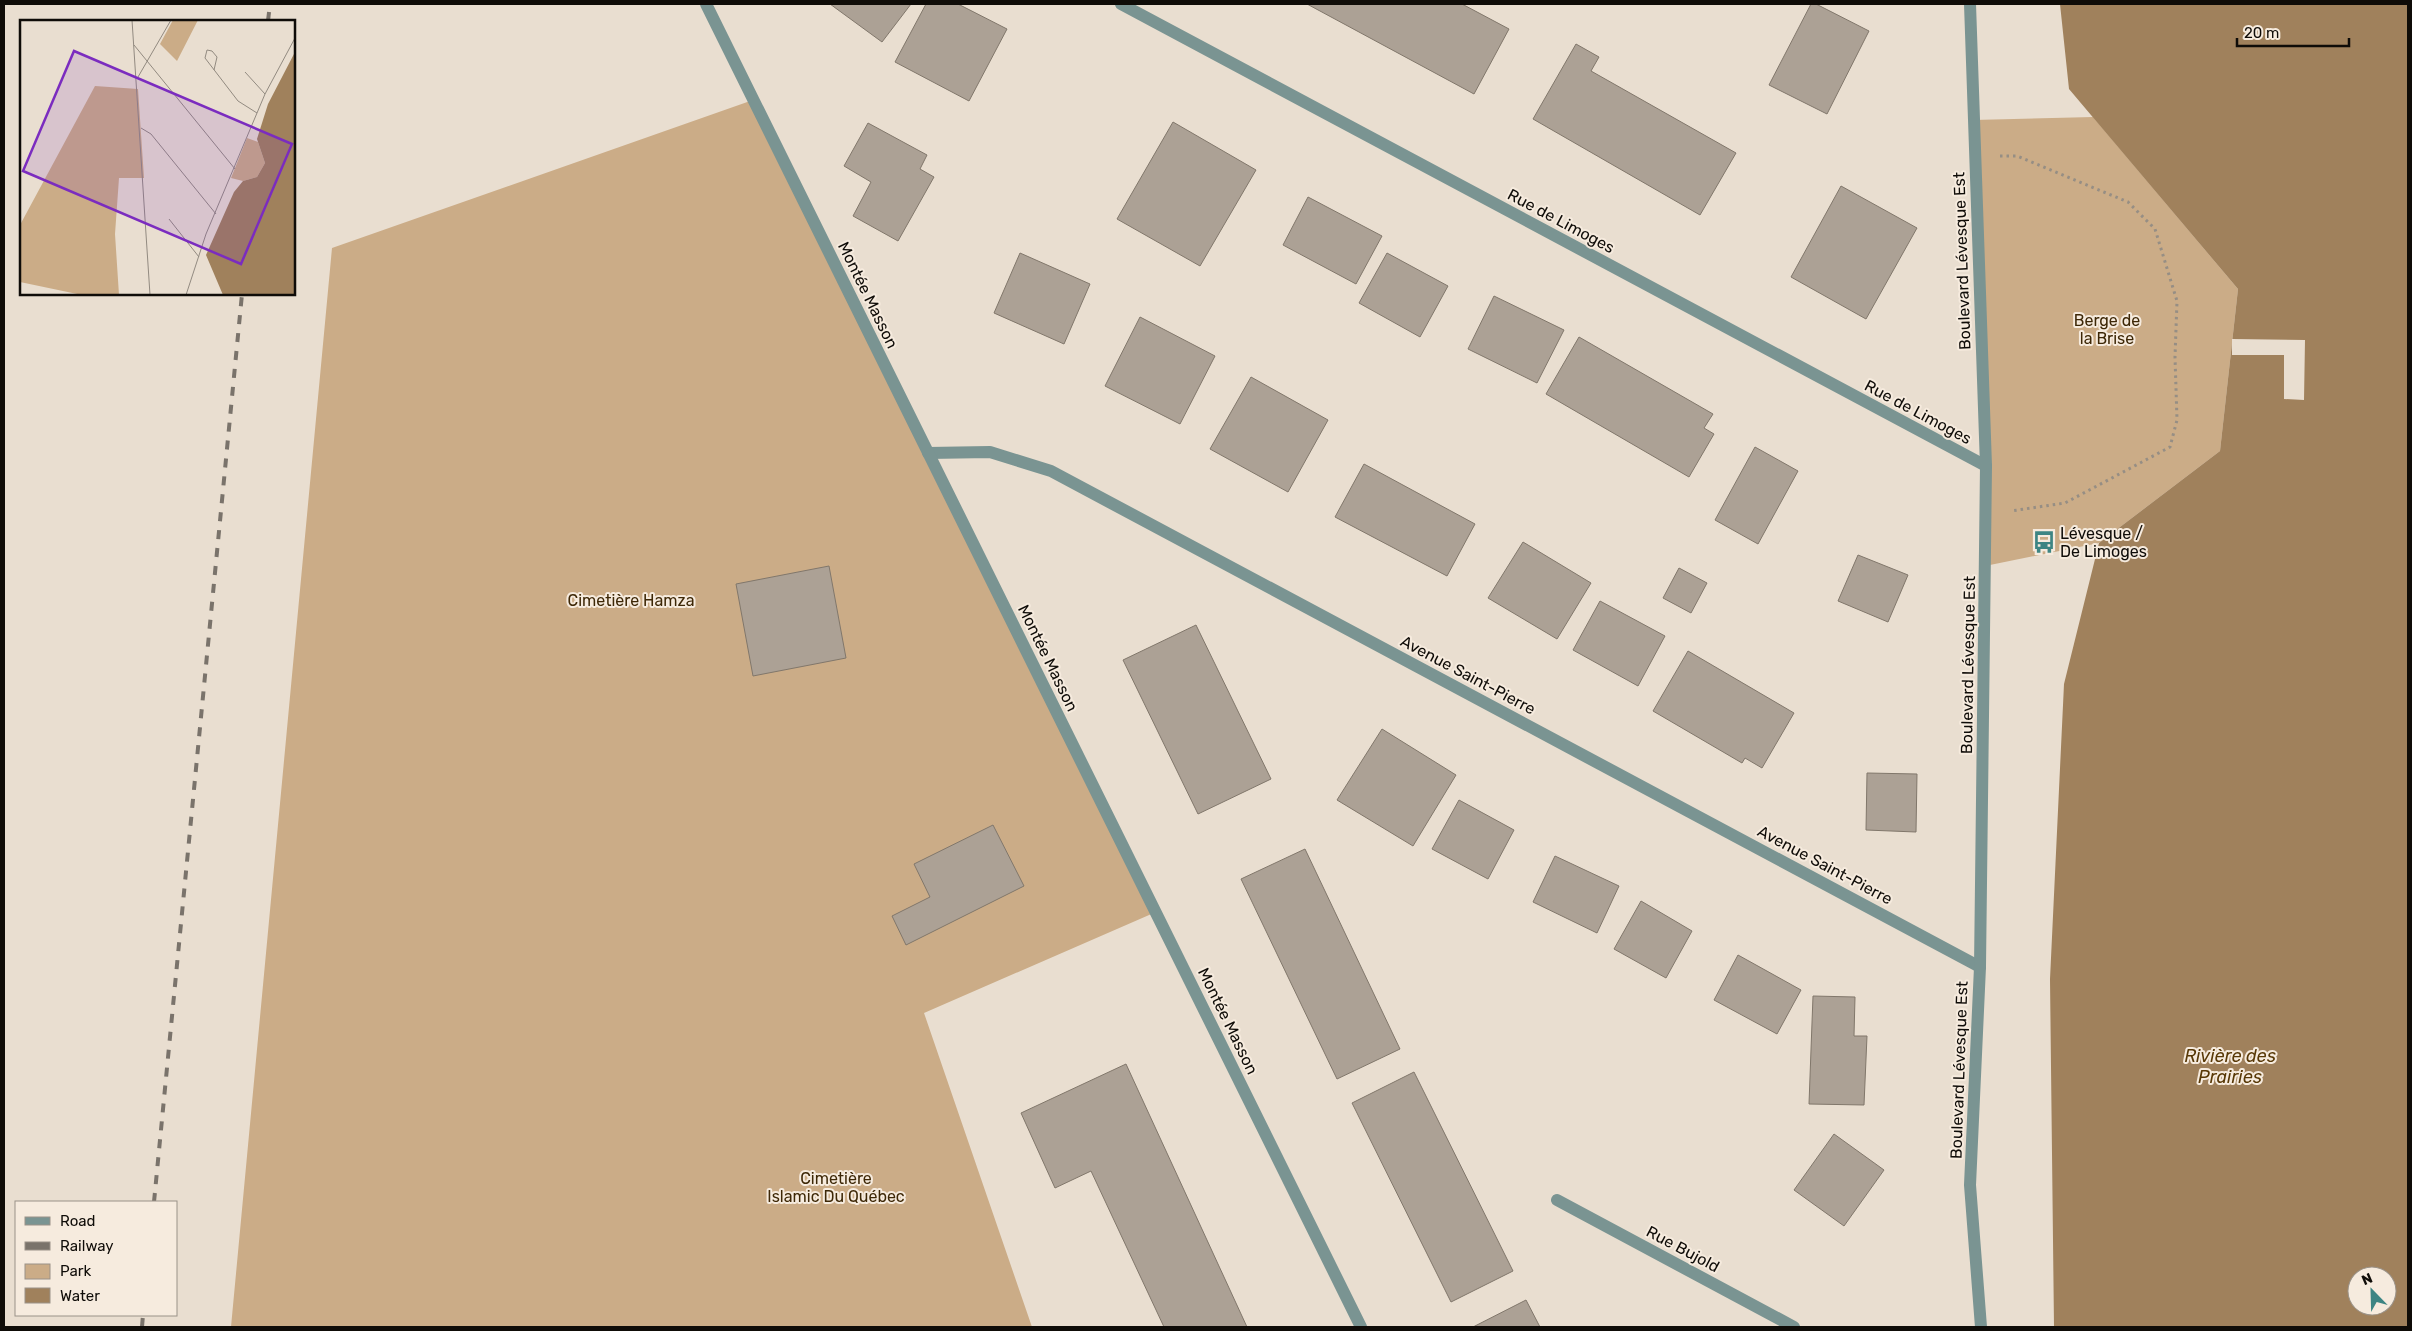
<svg xmlns="http://www.w3.org/2000/svg" width="2412" height="1331" font-family="Rubik,sans-serif">
<style>
.green{fill:#cbac87}
.water{fill:#a0815c;fill-rule:evenodd}
.pier{fill:#e9ded0}
.building{fill:#aca195;stroke:#81776b}
.lines{fill:none;stroke-linecap:round;stroke-linejoin:round}
.path{stroke:#968e84;stroke-width:3;stroke-dasharray:2.5 4;stroke-linecap:butt}
.minor{stroke:#7a9492;stroke-width:12}
.tertiary{stroke:#7a9492;stroke-width:12}
.rail{stroke:#7a736b;stroke-width:4;stroke-dasharray:9 9;stroke-linecap:butt}
.labels{text-anchor:middle;dominant-baseline:central;stroke-width:4;stroke-linejoin:round;paint-order:stroke}
.street-label{font-size:16px;fill:#0f0c08;stroke:#f6ebde}
.park-label{font-size:16px;fill:#3d2706;stroke:#f6ebde}
.poi-label{font-size:16px;fill:#0f0c08;stroke:#f6ebde;text-anchor:start}
.water-label{font-size:18px;font-style:italic;fill:#583806;stroke:#f6ebde}
.inset-road{fill:none;stroke:#928a80;stroke-width:1}
.view{fill:#7b2cbf;fill-opacity:0.15;stroke:#7b2cbf;stroke-width:2.5}
.inset-edge{fill:none;stroke:#0f0c08;stroke-width:2.5}
</style>
<rect width="100%" height="100%" fill="#e9ded0"/>
<g class="green">
<path d="M753 100 1156 912 924 1013 1032 1327H231L332 248Z"/>
<path d="M2093 117 2238 289 2220 451 2099 543 1985 566 1973 120Z"/>
</g>
<path class="water" d="M2060 4H2408V1327H2054L2050 979 2064 684 2099 543 2220 451 2238 289 2069 89ZM2357 1276H2387V1306H2357Z"/>
<path class="pier" d="M2232 339 2305 340 2304 400 2284 399V355H2232Z"/>
<g class="building">
<path d="M830 4H911L882 42Z"/>
<path d="M926 4H958L1007 29 969 101 895 62Z"/>
<path d="M1307 4H1462L1509 29 1474 94Z"/>
<path d="M1811 4H1816L1869 31 1827 114 1769 85Z"/>
<path d="M1576 44 1599 57 1591 71 1736 153 1700 215 1533 119Z"/>
<path d="M1173 122 1256 170 1200 266 1117 219Z"/>
<path d="M868 123 927 155 920 169 934 177 898 241 853 216 871 182 844 166Z"/>
<path d="M1841 186 1917 228 1866 319 1791 277Z"/>
<path d="M1308 197 1382 236 1356 284 1283 245Z"/>
<path d="M1020 253 1090 284 1064 344 994 313Z"/>
<path d="M1387 253 1448 286 1420 337 1359 303Z"/>
<path d="M1494 296 1564 330 1537 383 1468 349Z"/>
<path d="M1140 317 1215 356 1180 424 1105 386Z"/>
<path d="M1579 337 1713 414 1704 428 1714 434 1689 477 1546 394Z"/>
<path d="M1251 377 1328 420 1288 492 1210 449Z"/>
<path d="M1755 447 1798 471 1758 544 1715 520Z"/>
<path d="M1364 464 1475 524 1447 576 1335 517Z"/>
<path d="M1523 542 1591 583 1557 639 1488 598Z"/>
<path d="M1858 555 1908 575 1888 622 1838 601Z"/>
<path d="M829 566 846 658 753 676 736 584Z"/>
<path d="M1679 568 1707 583 1691 613 1663 598Z"/>
<path d="M1600 601 1665 636 1638 686 1573 650Z"/>
<path d="M1196 625 1271 779 1198 814 1123 660Z"/>
<path d="M1688 651 1794 713 1762 768 1745 758 1742 763 1653 711Z"/>
<path d="M1382 729 1456 775 1413 846 1337 800Z"/>
<path d="M1867 773 1917 774 1916 832 1866 830Z"/>
<path d="M1459 800 1514 830 1488 879 1432 849Z"/>
<path d="M993 825 1024 886 906 945 892 916 930 897 914 864Z"/>
<path d="M1305 849 1400 1049 1337 1079 1241 879Z"/>
<path d="M1555 856 1619 886 1597 933 1533 902Z"/>
<path d="M1641 901 1692 931 1666 978 1614 949Z"/>
<path d="M1738 955 1801 990 1777 1034 1714 1000Z"/>
<path d="M1813 996 1855 997 1854 1036H1867L1864 1105 1809 1104Z"/>
<path d="M1126 1064 1247 1327H1164L1091 1171 1055 1188 1021 1113Z"/>
<path d="M1414 1072 1513 1271 1451 1302 1352 1103Z"/>
<path d="M1834 1134 1884 1170 1844 1226 1794 1190Z"/>
<path d="M1526 1300 1540 1327H1473Z"/>
</g>
<g class="lines">
<path class="path" d="M2000 156H2017L2128 202 2155 229 2177 301 2175 357 2177 420 2170 447 2065 503 2011 511"/>
<g class="minor">
<path d="M1121 4 1986 466"/>
<path d="M928 453 990 452 1051 471 1980 967"/>
<path d="M1557 1200 1794 1327"/>
</g>
<g class="tertiary">
<path d="M706 4 1361 1327"/>
<path d="M1970 4 1986 466 1980 967 1970 1185 1981 1327"/>
</g>
<g class="rail">
<path d="M268 21 270 4"/>
<path d="M154 1202 242 294"/>
<path d="M142 1327 143 1315"/>
</g>
</g>
<defs>
<symbol id="bus-bare" viewBox="-9 -9 18 18"><path d="M-5-6H5V4H4V6H2V4H-2V6H-4V4H-5ZM-3.5-4V0h7V-4ZM-3.5 1.2v1.5H-2V1.2ZM2 1.2v1.5H3.5V1.2Z" fill="#3d8583" stroke="#f6ebde" stroke-width="2.5" paint-order="stroke"/></symbol>
</defs>
<g fill-rule="evenodd">
<use href="#bus-bare" x="2028" y="526" width="32" height="32"/>
</g>
<g class="labels">
<g class="street-label">
<text transform="translate(1561 221) rotate(28)">Rue de Limoges</text>
<text transform="translate(1962 261) rotate(-92)">Boulevard Lévesque Est</text>
<text transform="translate(868 295) rotate(64)">Montée Masson</text>
<text transform="translate(1918 412) rotate(28)">Rue de Limoges</text>
<text transform="translate(1048 658) rotate(64)">Montée Masson</text>
<text transform="translate(1968 665) rotate(-89)">Boulevard Lévesque Est</text>
<text transform="translate(1468 675) rotate(28)">Avenue Saint-Pierre</text>
<text transform="translate(1825 865) rotate(28)">Avenue Saint-Pierre</text>
<text transform="translate(1228 1021) rotate(64)">Montée Masson</text>
<text transform="translate(1959 1070) rotate(-88)">Boulevard Lévesque Est</text>
<text transform="translate(1683 1249) rotate(28)">Rue Bujold</text>
</g>
<g class="park-label">
<text x="2107" y="320">Berge de<tspan x="2107" dy="18">la Brise</tspan></text>
<text x="631" y="600">Cimetière Hamza</text>
<text x="836" y="1178">Cimetière<tspan x="836" dy="18">Islamic Du Québec</tspan></text>
</g>
<g class="poi-label">
<text x="2060" y="533">Lévesque /<tspan x="2060" dy="18">De Limoges</tspan></text>
</g>
<g class="water-label">
<text x="2230" y="1056">Rivière des<tspan x="2230" dy="21">Prairies</tspan></text>
</g>
</g>
<g transform="translate(20 20)">
<rect width="275" height="275" fill="#e9ded0"/>
<path d="M153 0H178L157 41 140 24ZM75 66 118 69 124 158H99L95 214 99 275H62L0 262V205ZM227 118 238 122 245 143 237 157 223 161 211 158Z" fill="#cbac87"/>
<path d="M275 32V275H203L186 235 214 172 223 161 237 157 245 143 237 119 248 84Z" fill="#a0815c"/>
<path class="inset-road" d="M112 0 130 275M114 25 215 149M194 50 197 37 192 31 187 30 185 38 218 81 237 93M225 52 245 74M118 57 151 0M121 108 131 114 196 194M149 199 179 237M166 275 186 214 245 74 275 18"/>
<path class="view" d="M54 31 272 124 221 244 3 151Z"/>
<rect width="275" height="275" class="inset-edge"/>
</g>
<rect width="2412" height="1331" fill="none" stroke="#0f0c08" stroke-width="10"/>
<rect x="15" y="1201" width="162" height="115" fill="#f6ebde" stroke="#9a9288"/>
<rect x="25" y="1217" width="25" height="8" fill="#7a9492" stroke="#9a9288"/>
<text x="60" y="1226" font-size="15" fill="#0f0c08">Road</text>
<rect x="25" y="1242" width="25" height="8" fill="#7a736b" stroke="#9a9288"/>
<text x="60" y="1251" font-size="15" fill="#0f0c08">Railway</text>
<rect x="25" y="1264" width="25" height="15" fill="#cbac87" stroke="#9a9288"/>
<text x="60" y="1276" font-size="15" fill="#0f0c08">Park</text>
<rect x="25" y="1288" width="25" height="15" fill="#a0815c" stroke="#9a9288"/>
<text x="60" y="1301" font-size="15" fill="#0f0c08">Water</text>
<g transform="translate(2372 1291) rotate(337)"><circle r="24" fill="#f6ebde" stroke="#9a9288"/>
<path d="M0-4L9 19L0 12L-9 19Z" fill="#3d8583"/>
<text y="-8" font-size="14" font-weight="bold" text-anchor="middle" fill="#0f0c08">N</text>
</g>
<path d="M2237 38v8h112v-8" fill="none" stroke="#0f0c08" stroke-width="2.5"/>
<text x="2244" y="38" font-size="15" fill="#0f0c08" stroke="#f6ebde" stroke-width="4" paint-order="stroke">20 m</text>
</svg>
